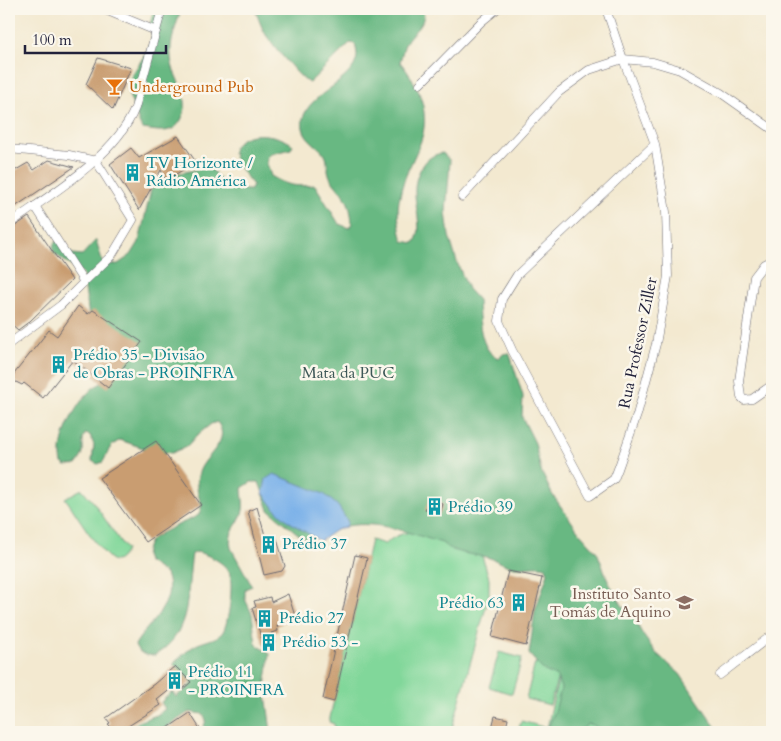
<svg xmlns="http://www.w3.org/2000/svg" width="781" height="741" font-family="Cardo,serif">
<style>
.green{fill:#81d79a;stroke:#527c6a}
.forest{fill:#68b882;stroke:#456d5e}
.water{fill:#7ab1e9;stroke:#4e6a92}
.building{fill:#c99d71}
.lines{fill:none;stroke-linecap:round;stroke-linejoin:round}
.street-casing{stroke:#6b686f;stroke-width:9}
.street{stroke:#fff;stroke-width:8}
.labels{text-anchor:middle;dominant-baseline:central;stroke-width:5;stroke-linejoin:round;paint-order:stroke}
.food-label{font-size:16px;fill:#c56008;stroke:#fbf7ec;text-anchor:start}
.culture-label{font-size:16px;fill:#0d838f;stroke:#fbf7ec;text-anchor:start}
.street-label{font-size:16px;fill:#22223b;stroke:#fbf7ec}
.park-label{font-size:16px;fill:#3e5858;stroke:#fbf7ec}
.education-label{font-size:16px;fill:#785e54;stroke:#fbf7ec;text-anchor:end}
</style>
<rect width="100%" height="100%" fill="#fbf7ec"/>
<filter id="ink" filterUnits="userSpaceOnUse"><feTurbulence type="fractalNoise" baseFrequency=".02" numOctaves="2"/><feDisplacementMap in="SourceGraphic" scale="10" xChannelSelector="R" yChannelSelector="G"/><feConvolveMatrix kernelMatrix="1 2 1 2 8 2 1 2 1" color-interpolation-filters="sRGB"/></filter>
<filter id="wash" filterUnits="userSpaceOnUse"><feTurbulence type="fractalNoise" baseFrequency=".0096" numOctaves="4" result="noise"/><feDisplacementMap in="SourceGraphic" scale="20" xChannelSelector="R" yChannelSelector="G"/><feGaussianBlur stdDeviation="1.12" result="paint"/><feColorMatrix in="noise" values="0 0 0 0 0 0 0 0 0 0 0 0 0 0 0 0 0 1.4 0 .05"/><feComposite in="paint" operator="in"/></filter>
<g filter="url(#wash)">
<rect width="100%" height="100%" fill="#f3e9d0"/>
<g class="green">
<path d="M82 489 94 503 126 550C124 554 120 561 115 561 104 561 73 508 65 498Z"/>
<path d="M416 531 482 556 489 578V596L451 732H336L334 724 329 722 371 540 385 544C395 535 403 533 416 531Z"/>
<path d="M499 652 522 658 512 694 489 687Z"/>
<path d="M535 663 560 669 550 705 526 699Z"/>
<path d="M559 676 594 721 610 732H546V730L545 732H518L521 721 547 728Z"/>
</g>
<g class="forest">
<path d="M154 9H181C177 24 169 42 171 58 173 81 194 97 181 120 173 135 158 131 143 129L140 125 129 95 128 88 132 75 149 48 152 36 150 24Z"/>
<path d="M255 9H423C427 25 413 30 406 42 403 48 402 55 400 62 420 86 432 115 419 146 412 163 403 178 400 196 396 211 399 227 403 241L414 243C429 224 402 192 424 164 429 157 435 154 443 153L450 161 446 212 449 236 457 262 468 289 478 300C479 317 479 352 499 358L503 354 509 353 511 358 523 396 522 417 535 443 541 471 552 494 579 532 597 552 609 583 622 605 634 619 643 635 656 653 680 674 719 732H599C598 726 594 725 588 724L579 732H546L555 711 561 688 557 677 543 670 529 654 535 611 548 573 546 567C536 564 526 568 515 567 505 566 496 559 486 557 472 554 453 554 442 543 412 534 379 520 347 526 331 530 322 540 303 538L269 510 259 482H251L242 488C242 496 245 506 242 514 238 526 227 531 231 548L252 586 245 589V599L252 614 256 644 270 654 265 686 271 732H206L204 726 206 720 203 714 189 712 159 732H123L140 721 157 715 165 709 161 702 172 692 176 697 193 683 173 664C180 658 186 651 194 646 202 641 216 640 222 633 229 625 234 581 229 572 223 561 208 555 197 552L192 554C186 592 193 633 155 655 146 656 139 654 135 645 148 622 178 604 166 574L147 561 145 556C146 551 147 545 150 541 157 533 188 521 199 515L202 504C195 492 195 475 204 463 212 451 230 438 217 422L211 424 196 436 187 446 172 453 152 451 120 440 111 446 103 462 98 464 92 461 94 445 90 435 85 434C79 448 89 449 76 465L66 466 62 463C56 440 76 403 93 388 97 385 102 383 107 381L90 323 83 275 54 253C52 247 53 244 58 240L72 254 82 255 96 240 102 260 106 265 118 264 131 255 139 242 151 190 165 176 210 167C219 181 233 191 251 190L253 185C246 176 234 164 233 152 233 147 236 145 238 142 250 129 281 135 293 145L291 149 271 154 267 158V164L271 176C288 186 295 187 315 185L339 224 349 228 352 223C351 214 350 205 345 197 341 191 335 186 331 179 327 172 328 164 326 157 321 145 299 139 303 119 308 93 355 82 357 56 357 52 356 48 355 44L350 43 309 83C300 79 273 45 266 35 261 27 258 17 255 9Z"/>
</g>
<path class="water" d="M274 474 324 494 338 506 348 522 346 527 336 530 320 541 288 521 276 510 263 493 266 479Z"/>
<g id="blocks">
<g class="building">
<path d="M98 58 131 68 113 110 86 84Z"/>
<path d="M178 136 196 162 166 180 161 170 139 210 110 164 131 148 139 158Z"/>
<path d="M49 160 74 167 9 211V174L28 163 34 170Z"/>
<path d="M29 217 72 280 30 321 18 330 9 322V230Z"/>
<path d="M78 306 88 314 93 310 142 342 108 388 73 360 43 398 24 383 22 385 10 379 49 330 57 336Z"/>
<path d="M156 441 201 505 146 542 99 478Z"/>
<path d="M429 500 443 504 440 514 425 510Z"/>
<path d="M257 507 266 539 276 536 285 566 282 571 264 575 248 511Z"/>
<path d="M355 555 367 558 334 702 323 699Z"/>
<path d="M508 571 542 578 526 646 492 637Z"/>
<path d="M288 594 295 616 277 626 278 631 271 633 275 643 264 646 252 608 256 607 254 601 270 597 271 602Z"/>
<path d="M175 666 191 682 182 690 177 684 157 700 161 705 119 732H116L108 724 110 723 106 718 154 684Z"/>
<path d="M190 713 202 732H162Z"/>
<path d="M495 716 508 719 505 732H491Z"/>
</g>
</g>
</g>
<g filter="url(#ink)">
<use href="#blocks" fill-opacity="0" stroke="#6b686f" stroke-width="1"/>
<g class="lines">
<defs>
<g id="street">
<path d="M103 9 156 31"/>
<path d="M606 9 623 59 655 144 666 212 668 276 656 344 637 415 618 469 614 479 590 496 512 350 499 321 502 299 517 275 655 144"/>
<path d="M771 9H772"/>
<path d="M420 84 481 22 497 9"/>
<path d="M9 149 69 155 96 161 133 220 112 255 84 282 61 305 9 344"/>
<path d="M462 197 559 92 589 70 623 59 653 62 680 70 721 93 772 129"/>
<path d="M35 206 84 282"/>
<path d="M9 224C50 195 116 156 135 108L162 9"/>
<path d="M772 260 764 264 754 277 739 381 741 397 744 400 752 399 772 385"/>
<path d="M720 675 772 635"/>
</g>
</defs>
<use href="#street" class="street-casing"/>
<use href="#street" class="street"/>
</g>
</g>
<defs>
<symbol id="bar-bare" viewBox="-9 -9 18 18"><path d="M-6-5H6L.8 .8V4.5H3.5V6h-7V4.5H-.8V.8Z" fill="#e8710a" stroke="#fbf7ec" stroke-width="2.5" paint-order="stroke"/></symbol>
<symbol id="building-bare" viewBox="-9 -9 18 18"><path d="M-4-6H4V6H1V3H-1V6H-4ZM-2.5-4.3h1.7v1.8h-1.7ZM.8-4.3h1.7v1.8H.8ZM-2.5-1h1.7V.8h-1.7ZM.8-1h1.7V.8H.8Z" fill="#0f9aa8" stroke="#fbf7ec" stroke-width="2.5" paint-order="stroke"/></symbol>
<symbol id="school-bare" viewBox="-9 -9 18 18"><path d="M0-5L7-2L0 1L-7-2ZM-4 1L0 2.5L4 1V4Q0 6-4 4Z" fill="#8d6e63" stroke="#fbf7ec" stroke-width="2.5" paint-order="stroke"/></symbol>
</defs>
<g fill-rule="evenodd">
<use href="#bar-bare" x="102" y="74" width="25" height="25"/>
<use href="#building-bare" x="120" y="160" width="25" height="25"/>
<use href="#building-bare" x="46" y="352" width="25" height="25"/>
<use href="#building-bare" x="422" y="494" width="25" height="25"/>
<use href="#building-bare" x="256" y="532" width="25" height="25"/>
<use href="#building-bare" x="506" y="590" width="25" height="25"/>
<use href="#school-bare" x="672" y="590" width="25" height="25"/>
<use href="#building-bare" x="252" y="606" width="25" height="25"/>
<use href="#building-bare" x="256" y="630" width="25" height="25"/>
<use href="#building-bare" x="162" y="668" width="25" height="25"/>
</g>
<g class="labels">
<g class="food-label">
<text x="129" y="87">Underground Pub</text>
</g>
<g class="culture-label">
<text x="146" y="163">TV Horizonte /<tspan x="146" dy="18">Rádio América</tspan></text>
<text x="73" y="355">Prédio 35 - Divisão<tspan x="73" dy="18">de Obras - PROINFRA</tspan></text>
<text x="448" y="507">Prédio 39</text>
<text x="282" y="544">Prédio 37</text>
<text x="504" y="603" text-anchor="end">Prédio 63</text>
<text x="279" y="618">Prédio 27</text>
<text x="282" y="642">Prédio 53 -</text>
<text x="188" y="672">Prédio 11<tspan x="188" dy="18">- PROINFRA</tspan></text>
</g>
<g class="street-label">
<text transform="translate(638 343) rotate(-78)">Rua Professor Ziller</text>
</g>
<g class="park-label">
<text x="348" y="373">Mata da PUC</text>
</g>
<g class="education-label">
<text x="671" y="594">Instituto Santo<tspan x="671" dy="18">Tomás de Aquino</tspan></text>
</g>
</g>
<rect width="781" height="741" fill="none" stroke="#fbf7ec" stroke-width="30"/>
<path d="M25 45v8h141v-8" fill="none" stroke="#22223b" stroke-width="2.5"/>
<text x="32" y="45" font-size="15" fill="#22223b" stroke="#fbf7ec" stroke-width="4" paint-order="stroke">100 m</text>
</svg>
